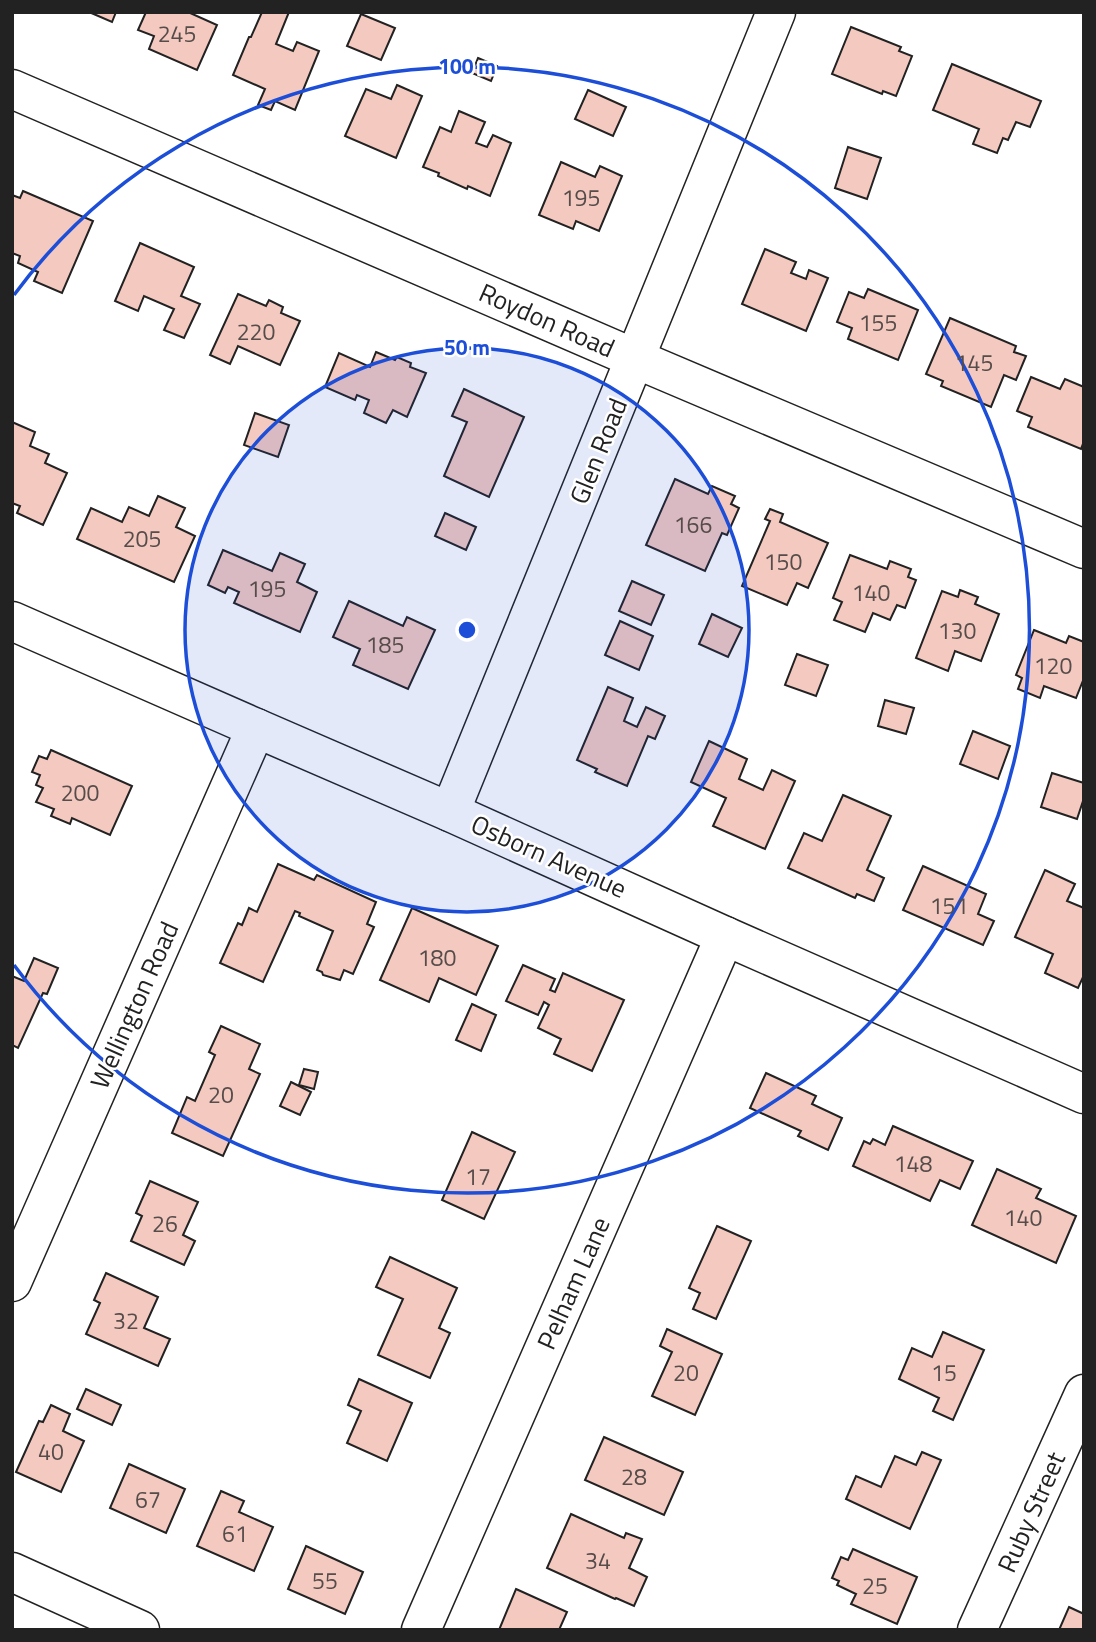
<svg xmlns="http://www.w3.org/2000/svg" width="1096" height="1642" font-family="'Titillium Web',sans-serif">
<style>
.building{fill:#f3c9c0;stroke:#222;stroke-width:2}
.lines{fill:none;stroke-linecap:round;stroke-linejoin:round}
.minor-casing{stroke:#222;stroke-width:41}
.minor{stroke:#fff;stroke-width:38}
.ring{fill:none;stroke:#1d4ed8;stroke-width:3.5}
.labels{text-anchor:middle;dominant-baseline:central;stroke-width:5;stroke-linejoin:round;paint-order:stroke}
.number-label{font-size:23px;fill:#564c4a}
.street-label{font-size:26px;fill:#222;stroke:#fff}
.centre{fill:#1d4ed8;stroke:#fff;stroke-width:3.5}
.ring-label{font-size:21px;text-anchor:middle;font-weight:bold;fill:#1d4ed8;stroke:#fff;stroke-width:5;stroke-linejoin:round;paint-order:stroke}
</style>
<rect width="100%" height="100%" fill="#fff"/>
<g class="building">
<path d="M89 12H116L112 22Z"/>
<path d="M146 12H188L217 25 197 70 149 49 154 36 138 30Z"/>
<path d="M262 12H289L276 44 293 51 297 42 319 51 295 110 275 101 271 110 258 105 265 89 233 75 249 37H251Z"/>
<path d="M361 14 395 28 381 60 347 46Z"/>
<path d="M851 27 901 47 899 51 912 56 896 96 883 91 882 94 832 74Z"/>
<path d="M478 58 497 66 491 81 472 73Z"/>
<path d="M952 64 1041 101 1030 127 1016 122 1008 140 1003 138 997 153 973 144 979 129 933 110Z"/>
<path d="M397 85 422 96 396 158 345 136 366 89 391 99Z"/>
<path d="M588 90 626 107 613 136 575 119Z"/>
<path d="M459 111 485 122 476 143 487 147 493 135 511 143 490 196 468 186 467 189 438 176 439 173 423 167 440 127 451 132Z"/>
<path d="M848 147 881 158 867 199 835 188Z"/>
<path d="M561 162 595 177 600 166 622 176 599 231 576 221 573 229 539 215Z"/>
<path d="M23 191 93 221 62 293 34 281 38 272 18 263 20 256 12 253V195L20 198Z"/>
<path d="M140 243 194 267 181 296 200 304 184 338 164 330 174 309 144 296 138 311 115 301Z"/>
<path d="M765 249 796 262 791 273 806 279 809 270 828 278 806 331 742 304Z"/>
<path d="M868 289 918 310 898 360 848 339 852 328 837 322 849 292 864 298Z"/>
<path d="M238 294 266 306 269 300 283 307 281 313 300 321 280 365 238 346 230 364 210 355Z"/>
<path d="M950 318 1016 346 1014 352 1026 356 1016 380 1004 375 991 407 941 386 943 381 926 374Z"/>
<path d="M376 352 395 360 397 357 411 363 410 367 426 373 407 417 393 410 386 423 364 413 369 400 357 395 355 400 325 387 339 353 370 367Z"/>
<path d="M1031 377 1060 389 1065 379 1084 387V441L1081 449 1028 427 1032 417 1017 411Z"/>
<path d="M464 389 524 417 489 497 444 476 467 422 452 416Z"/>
<path d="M255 413 289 425 278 457 244 445Z"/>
<path d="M12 422 35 432 30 446 49 454 45 463 67 473 43 525 17 513 20 506 12 503Z"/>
<path d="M675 479 708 494 712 486 735 496 731 504 739 508 727 535 722 533 705 571 646 545Z"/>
<path d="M158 496 185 508 176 527 195 536 174 582 77 539 91 508 122 522 129 507 149 516Z"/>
<path d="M770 509 783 514 780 522 828 543 808 588 797 583 787 605 742 586 770 521 765 519Z"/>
<path d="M445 513 476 527 466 550 435 536Z"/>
<path d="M223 550 272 571 280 553 305 564 297 582 317 592 300 632 234 603 239 592 228 587 225 593 208 585Z"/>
<path d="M850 555 887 569 890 561 911 569 908 577 916 580 905 608 897 605 890 620 873 613 865 632 834 620 842 602 833 598Z"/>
<path d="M632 581 664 595 651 625 619 611Z"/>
<path d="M960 590 978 597 975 604 999 614 981 661 955 651 948 671 916 658 942 591 958 597Z"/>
<path d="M349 601 403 626 407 617 435 630 408 689 353 665 360 649 333 637Z"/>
<path d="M712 614 742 628 728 657 699 644Z"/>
<path d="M620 621 653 636 639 670 605 655Z"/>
<path d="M1034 630 1066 643 1069 636 1084 642V678L1076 698 1044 686 1040 698 1018 689 1022 678 1016 675Z"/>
<path d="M797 654 828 665 816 696 785 685Z"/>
<path d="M608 687 633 698 624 721 637 727 646 707 665 716 655 739 648 736 627 786 595 772 597 769 577 760Z"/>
<path d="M885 700 914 708 906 734 878 726Z"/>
<path d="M973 731 1010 746 998 779 960 764Z"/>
<path d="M709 741 747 759 739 779 763 790 772 770 795 781 765 849 713 826 726 798 691 782Z"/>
<path d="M51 750 132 786 110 835 72 818 70 824 51 816 54 809 36 802 43 788 36 785 40 775 32 772 39 756 47 759Z"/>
<path d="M1052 773 1084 783V798L1077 819 1041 807Z"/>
<path d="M843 795 891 816 867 870 884 878 874 901 857 894 855 898 788 868 804 833 822 841Z"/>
<path d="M278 864 314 880 317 875 376 902 367 924 374 927 353 974 344 970 340 980 323 975 322 972 317 970 333 931 299 916 300 913 295 911 263 982 220 963 238 923 242 925 249 908 257 912Z"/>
<path d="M923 866 986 894 978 914 994 921 983 945 903 910Z"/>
<path d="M1045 870 1075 884 1067 901 1084 908V975L1078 988 1045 973 1053 954 1015 937Z"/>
<path d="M412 908 498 946 476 995 439 978 429 1002 380 980Z"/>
<path d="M34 958 58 968 47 994 43 993 18 1048 12 1045V976L24 981Z"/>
<path d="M523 965 555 979 550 990 555 992 563 973 624 1000 592 1071 554 1054 561 1039 538 1028 549 1005 544 1002 538 1015 506 1001Z"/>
<path d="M472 1004 496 1015 481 1051 456 1040Z"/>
<path d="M221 1026 260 1044 249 1069 260 1074 223 1156 172 1133 187 1097 195 1101 215 1055 209 1052Z"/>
<path d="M304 1069 318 1072 314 1089 299 1085Z"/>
<path d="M766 1073 816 1096 812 1104 842 1118 828 1150 798 1136 801 1131 750 1108Z"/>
<path d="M291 1082 311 1092 300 1115 280 1106Z"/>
<path d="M893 1126 973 1161 960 1189 940 1180 930 1201 853 1166 864 1141 870 1144 873 1139 885 1145Z"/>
<path d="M472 1132 515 1152 484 1219 442 1200Z"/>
<path d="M997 1169 1041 1189 1036 1198 1076 1216 1056 1263 972 1225Z"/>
<path d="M150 1181 198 1202 183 1235 195 1241 184 1265 131 1241 142 1216 136 1213Z"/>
<path d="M717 1226 751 1241 716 1319 693 1309 700 1293 689 1288Z"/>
<path d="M390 1257 457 1288 439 1328 450 1333 430 1378 378 1355 403 1299 376 1287Z"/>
<path d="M106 1273 158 1297 144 1328 170 1339 158 1366 86 1334 100 1303 94 1300Z"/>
<path d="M667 1329 722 1354 695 1415 652 1396 672 1352 660 1346Z"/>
<path d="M943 1332 984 1350 953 1420 933 1411 939 1398 899 1379 912 1348 932 1357Z"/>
<path d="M359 1379 412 1403 387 1461 347 1443 361 1411 348 1405Z"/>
<path d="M86 1389 121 1405 112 1425 77 1409Z"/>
<path d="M51 1405 70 1414 63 1431 84 1441 61 1492 16 1472 39 1421 43 1422Z"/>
<path d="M604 1437 683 1472 664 1515 585 1480Z"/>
<path d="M922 1452 941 1460 910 1529 846 1499 856 1476 881 1487 895 1456 916 1465Z"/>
<path d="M129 1464 185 1489 166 1533 110 1508Z"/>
<path d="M221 1491 244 1501 239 1512 273 1527 254 1571 197 1546Z"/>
<path d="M571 1514 624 1538 626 1533 642 1539 629 1568 647 1577 634 1606 616 1598 615 1599 547 1568Z"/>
<path d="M306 1546 363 1572 345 1614 288 1589Z"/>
<path d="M853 1549 917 1577 897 1624 851 1604 856 1594 837 1585 839 1581 832 1578 841 1557 848 1560Z"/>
<path d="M516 1589 567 1612 559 1630H499Z"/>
<path d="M1069 1607 1084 1614V1630H1059Z"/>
</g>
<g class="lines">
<defs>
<g id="minor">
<path d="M12 89 636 359 1084 549"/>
<path d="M12 621 256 728 450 812 725 936 1084 1094"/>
<path d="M450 812 776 12"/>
<path d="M12 1282 256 728"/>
<path d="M12 1572 140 1630"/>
<path d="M421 1630 725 936"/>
<path d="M977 1630 1084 1394"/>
</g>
</defs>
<use href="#minor" class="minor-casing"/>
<use href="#minor" class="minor"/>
</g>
<circle cx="467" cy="630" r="282" fill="#1d4ed8" fill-opacity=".12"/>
<g class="ring">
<circle cx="467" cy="630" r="282"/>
<path d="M14 295A563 563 0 1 1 14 965"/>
</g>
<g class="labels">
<g class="number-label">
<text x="177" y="33">245</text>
<text x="581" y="197">195</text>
<text x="878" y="322">155</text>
<text x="256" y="331">220</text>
<text x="974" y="362">145</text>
<text x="693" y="524">166</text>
<text x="142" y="538">205</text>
<text x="783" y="561">150</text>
<text x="267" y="588">195</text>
<text x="871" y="592">140</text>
<text x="957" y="630">130</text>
<text x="385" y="644">185</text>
<text x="1053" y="665">120</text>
<text x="80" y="792">200</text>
<text x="949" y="905">151</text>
<text x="437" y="957">180</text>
<text x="221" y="1094">20</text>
<text x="913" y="1163">148</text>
<text x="478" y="1176">17</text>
<text x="1023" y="1217">140</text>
<text x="165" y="1223">26</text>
<text x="126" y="1320">32</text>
<text x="686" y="1372">20</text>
<text x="944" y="1372">15</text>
<text x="51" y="1451">40</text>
<text x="634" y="1476">28</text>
<text x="148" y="1499">67</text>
<text x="235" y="1533">61</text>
<text x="598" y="1560">34</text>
<text x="325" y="1580">55</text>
<text x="875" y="1585">25</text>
</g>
<g class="street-label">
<text transform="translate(547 320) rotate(24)">Roydon Road</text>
<text transform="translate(598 451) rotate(-68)">Glen Road</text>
<text transform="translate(549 856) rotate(24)">Osborn Avenue</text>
<text transform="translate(134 1005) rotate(-66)">Wellington Road</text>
<text transform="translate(573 1283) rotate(-66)">Pelham Lane</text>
<text transform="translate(1031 1512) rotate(-66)">Ruby Street</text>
</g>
</g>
<circle cx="467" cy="630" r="10" class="centre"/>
<g class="ring-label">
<text x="467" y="74">100 m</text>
<text x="467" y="355">50 m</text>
</g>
<rect width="1096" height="1642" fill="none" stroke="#222222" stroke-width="28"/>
</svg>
